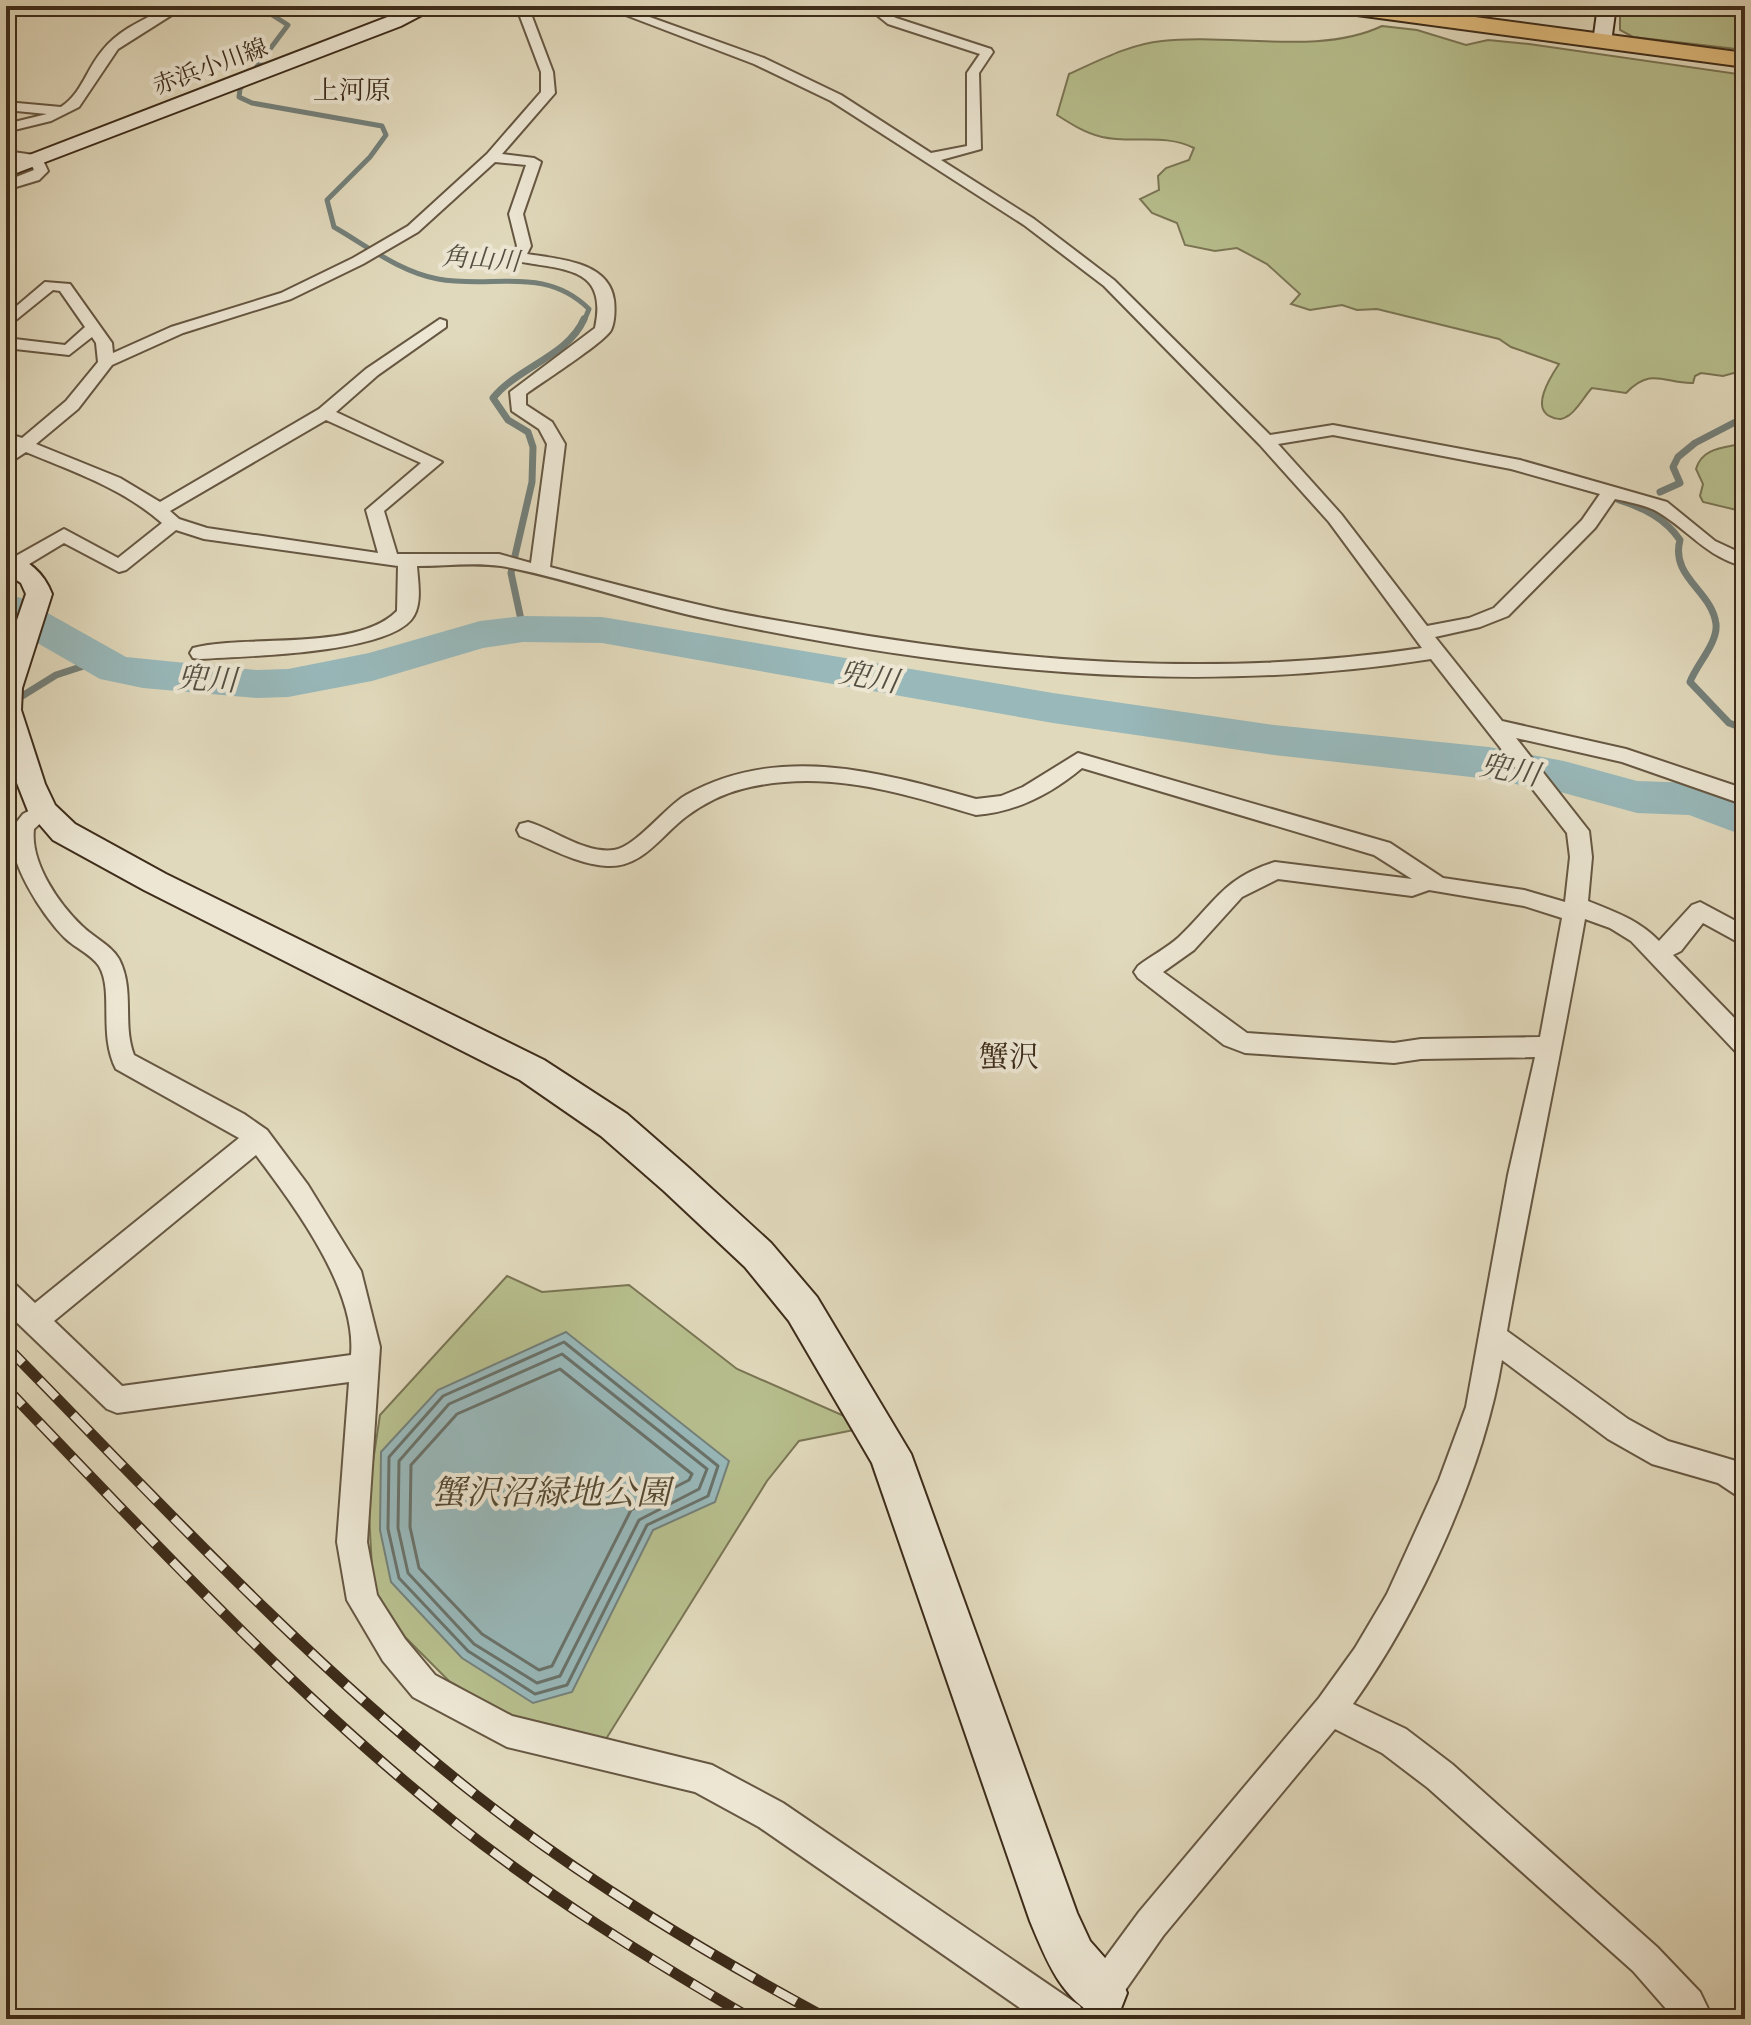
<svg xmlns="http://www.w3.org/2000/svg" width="1751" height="2025" font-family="'Gentium Book Plus','Noto Serif JP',serif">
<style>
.green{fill:#b7be8d;stroke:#7a7554;stroke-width:2}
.water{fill:#98b8ba;stroke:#74807a;stroke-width:2}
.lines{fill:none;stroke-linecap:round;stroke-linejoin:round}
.shore{stroke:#6a726a;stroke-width:3}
.stream-far1{stroke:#74807a;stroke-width:5}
.stream{stroke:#74807a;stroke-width:7}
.river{fill:#98b8ba;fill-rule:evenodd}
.street-casing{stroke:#665742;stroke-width:4}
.secondary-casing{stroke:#3d2c1a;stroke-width:4}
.highway-casing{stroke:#3d2c1a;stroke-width:4}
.street{fill:#ece6d3;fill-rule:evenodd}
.secondary{fill:#ece6d3;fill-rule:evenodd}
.highway{fill:#e0bc7e;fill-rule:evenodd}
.rail-casing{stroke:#3d2c1a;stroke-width:11}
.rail{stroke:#ece6d3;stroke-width:8;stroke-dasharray:24;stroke-linecap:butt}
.labels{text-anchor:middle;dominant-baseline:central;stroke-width:8;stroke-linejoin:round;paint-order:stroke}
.far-street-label{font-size:24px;fill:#3d2c1a;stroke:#ece6d3}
.far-neighbourhood-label{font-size:26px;fill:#3d2c1a;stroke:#ece6d3}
.far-water-label{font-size:26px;font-style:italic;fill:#544f42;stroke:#ece6d3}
.water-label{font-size:30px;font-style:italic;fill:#544f42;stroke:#ece6d3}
.neighbourhood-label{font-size:30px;fill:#3d2c1a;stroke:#ece6d3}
.near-park-label{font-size:34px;font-style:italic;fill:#554931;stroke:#ece6d3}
</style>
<rect width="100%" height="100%" fill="#e1d9bc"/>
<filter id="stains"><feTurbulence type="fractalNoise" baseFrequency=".0025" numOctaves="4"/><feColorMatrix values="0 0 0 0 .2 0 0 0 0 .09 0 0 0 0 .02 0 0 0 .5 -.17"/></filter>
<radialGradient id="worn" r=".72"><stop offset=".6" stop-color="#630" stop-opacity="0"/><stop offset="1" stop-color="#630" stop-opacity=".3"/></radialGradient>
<g class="green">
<path d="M1408 6H1592L1579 14 1564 16 1504 9 1450 16Z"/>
<path d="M1620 6H1745V50L1633 37 1620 30Z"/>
<path d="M1382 26 1417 30 1466 45 1488 40 1529 44 1745 75V370L1723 376 1701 373 1695 376 1693 383C1665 384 1652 366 1626 393L1592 388C1584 396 1576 413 1566 417 1561 420 1559 419 1554 418 1528 411 1551 376 1559 364L1511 347 1499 339 1377 309 1357 310 1342 305 1310 310 1291 304 1300 294 1267 264 1237 248 1215 251 1185 245 1177 223 1152 213 1140 199 1159 190 1158 176 1166 168 1189 160 1194 148C1164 133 1133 144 1102 137 1085 133 1071 124 1057 115L1069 74C1098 61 1130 44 1162 41 1231 33 1319 56 1382 26Z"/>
<path d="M1745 443V512L1703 502 1700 496 1703 484 1696 469C1702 447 1725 448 1745 443Z"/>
<path d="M507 1276 542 1292 629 1285 737 1369 851 1419 854 1430 799 1441 767 1481 606 1739 564 1733 504 1713 449 1681 405 1637 373 1587 368 1495 380 1415Z"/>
</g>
<path class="water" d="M566 1332 729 1461 715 1502 653 1530 572 1692 533 1703 462 1658 391 1582 380 1530 381 1452 438 1390Z"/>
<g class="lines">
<g class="shore">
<path d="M564 1342 718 1466 708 1496 647 1525 567 1685 535 1694 468 1651 399 1578 388 1529 389 1457 443 1396Z"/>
<path d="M562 1354 707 1469 699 1489 639 1520 560 1676 537 1683 474 1644 408 1573 398 1528 399 1461 449 1404Z"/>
<path d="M560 1369 692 1474 689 1480 631 1510 552 1666 539 1670 482 1634 419 1568 410 1527 411 1465 457 1414Z"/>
</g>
<path class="stream-far1" d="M258 6 288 25 240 89 239 97 252 103 382 126 386 135 370 157 327 200 334 227C367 246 400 272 438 279 493 289 544 265 589 309L584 321"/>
<g class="stream">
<path d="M1660 492 1680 483 1673 467 1678 457 1695 443 1745 417"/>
<path d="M1619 500C1644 508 1665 518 1680 540 1670 577 1712 591 1716 624 1718 643 1696 665 1690 682L1729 723 1745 729"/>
<path d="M523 629 511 573 532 482 533 447 528 432 508 420 493 398C518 367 568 356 584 319"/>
<path d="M6 706 56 675 99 661"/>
</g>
<path class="river" d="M6 594 21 598 126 657 257 670 288 669 369 653 480 621 523 616 602 617 1053 693 1274 725 1489 747 1564 761 1637 781 1694 783 1745 801V836L1689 815 1637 813 1564 793 1489 779 1274 755 1053 723 602 643 523 642 483 648 372 681 288 697 257 698 143 688 100 679 6 625Z"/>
<defs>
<g id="street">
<path d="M171 6H186L118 49 79 107 51 121 6 132V124L47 114 6 110V102L61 107C82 93 86 70 102 51 119 29 147 18 171 6Z"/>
<path d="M516 6H528L553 72 555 93 502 154 534 158 541 162 523 214 531 246 527 254C557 259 609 261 614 300 615 308 615 322 611 330 605 342 541 383 526 394V405L552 422 565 444 550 567C602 581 655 595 708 607 745 616 783 621 821 628 1019 663 1222 678 1422 648L1329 522 1260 445 1104 286 1024 225 831 101 754 64 602 6H619L764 58 841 95 931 153 967 146V73L980 54 888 24 878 16 879 6H891L890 15 896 18 991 49 993 52 979 73 981 149 941 160 1034 219 1114 280 1270 435 1333 425 1520 460 1667 502 1715 541 1745 555V567C1705 556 1691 532 1658 512 1646 505 1629 502 1615 499L1595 528 1508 616 1480 627 1435 637 1502 721 1626 749 1745 789V805L1622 762 1516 738 1589 831 1592 857 1588 901C1615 912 1639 920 1659 941L1692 905 1700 902 1745 926V946L1703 923 1681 951 1673 955 1745 1029V1055L1736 1052 1631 941 1610 928 1585 919C1561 1056 1531 1193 1507 1331L1628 1419 1668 1441 1736 1461 1745 1468V1501L1718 1483 1652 1464 1608 1439 1502 1360C1483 1473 1420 1610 1353 1704L1406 1729 1452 1764 1657 1947 1700 1992 1713 2019H1675L1633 1971 1428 1788 1382 1753 1335 1729 1163 1936 1119 1999 1118 2019H1036L759 1827 695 1792 507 1747 413 1697 383 1661 347 1600 337 1542 349 1382 117 1413 107 1409 6 1312V1282L16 1285 35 1303 239 1138 116 1069C98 1034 114 991 99 966 91 954 75 948 65 938 43 916 6 860 12 828L23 814 43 803 51 806 54 811 34 829C30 863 59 904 82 926 94 938 110 944 119 959 135 990 122 1024 134 1055L244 1114 267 1130 308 1185 361 1271 380 1347 367 1542 377 1595 405 1639 435 1675 512 1716 712 1765 783 1803 1080 2006 1083 2013 1084 1993 1089 1980 1139 1912 1319 1698 1355 1648 1387 1594 1439 1480 1466 1407 1508 1175 1535 1057 1421 1059 1394 1063 1245 1053 1224 1045 1138 978 1134 972 1138 966C1151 956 1167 948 1179 937 1214 904 1223 878 1275 862L1412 879 1374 855 1082 768C1051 794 1016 812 976 815 899 792 823 768 742 789 722 794 703 804 687 816 661 835 643 868 607 866 576 864 548 847 520 836L517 830 520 824 528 822C555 830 585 854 614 850 636 847 665 807 686 795 779 743 881 772 976 799L1001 796 1023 787 1078 753 1390 843 1443 878 1524 890 1565 902 1570 857 1567 833 1431 659C1191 697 948 670 712 620 641 606 572 579 501 566 474 562 444 566 417 566 418 582 423 606 411 620 381 654 246 656 200 659L193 658 190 653 193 648C247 634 357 652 397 611L398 566 204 539 176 530 126 570 119 572 64 543 21 569 14 571 6 567 7 561 64 529 118 558 162 523C122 488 74 472 26 452L6 465V451L12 446 6 444V433L22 438 66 401 98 362 96 343 92 337 69 355 6 348V338L65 345 85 327 60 291 53 290 6 328V315L45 282 70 284 112 343 113 353 171 327 281 293 353 258 408 226 487 154 541 92V72ZM495 162 526 165 509 214 517 246 510 257 513 260C559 271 609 263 595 328L510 392 512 411 539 429 547 444 531 563 499 554H397L384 511 442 462 336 412 378 375 446 327V321L440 319 366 369 319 409 160 502 120 478 36 444 78 409 112 365 183 333 291 299 363 264 418 232ZM326 420 421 463 366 510 378 553 207 528 179 519 170 511ZM1333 435 1511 469 1600 494 1582 520 1494 608 1469 618 1427 626 1341 514 1278 444ZM1278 879 1412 896 1429 890 1524 906 1562 918 1540 1037 1421 1039 1394 1043 1247 1033 1163 972 1194 950 1242 897ZM256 1155C294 1206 357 1289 351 1355L122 1386 54 1321Z"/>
<path d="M6 151 41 156 48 171 39 180 6 190V181L34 170 30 162 6 159Z"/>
</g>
<g id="secondary">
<path d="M416 6H439L401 26 6 177V164Z"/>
<path d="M1598 6H1616L1611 42 1602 47 1593 42Z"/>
<path d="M6 553C28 559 44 573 52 594L22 688 21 710 45 784 55 805 75 824 166 874 544 1060 627 1114 690 1169 771 1243 817 1297 911 1454 1077 1913 1090 1941 1120 1975 1127 1993 1120 2011 1102 2018C1061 2001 1046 1959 1030 1921L872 1463 789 1321 745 1267 664 1191 601 1136 520 1080 144 890 53 840 28 811 6 755V652L26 594 21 583 6 573Z"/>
</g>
<path id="highway" d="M1331 6H1392L1745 53V67L1342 13Z"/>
</defs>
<use href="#street" class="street-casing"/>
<use href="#secondary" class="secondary-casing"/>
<use href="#highway" class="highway-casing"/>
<use href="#street" class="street"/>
<use href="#secondary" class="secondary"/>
<use href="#highway" class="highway"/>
<defs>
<g id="rail">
<path d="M6 1346C158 1501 306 1662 477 1796 587 1882 706 1953 828 2019"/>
<path d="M6 1388C150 1538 291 1692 454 1822 547 1896 649 1959 752 2019"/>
</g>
</defs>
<use href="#rail" class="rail-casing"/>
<use href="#rail" class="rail"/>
</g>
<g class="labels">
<g class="far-street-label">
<text transform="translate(210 66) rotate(-20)">赤浜小川線</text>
</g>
<g class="far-neighbourhood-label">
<text x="352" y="89">上河原</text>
</g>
<g class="far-water-label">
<text transform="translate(481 258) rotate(4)">角山川</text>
</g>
<g class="water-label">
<text transform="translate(869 676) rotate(10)">兜川</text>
<text transform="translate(207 678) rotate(3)">兜川</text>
<text transform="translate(1510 769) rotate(11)">兜川</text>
</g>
<g class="neighbourhood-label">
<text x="1009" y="1056">蟹沢</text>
</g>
<g class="near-park-label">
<text x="551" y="1491">蟹沢沼緑地公園</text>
</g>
</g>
<rect width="1751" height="2025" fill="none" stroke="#e1d9bc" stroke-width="32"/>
<rect x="8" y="8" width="1735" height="2009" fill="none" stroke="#3d2c1a" stroke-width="4"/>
<rect x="16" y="16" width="1719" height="1993" fill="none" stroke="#3d2c1a" stroke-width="2"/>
<rect width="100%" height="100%" filter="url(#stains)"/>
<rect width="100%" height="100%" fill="url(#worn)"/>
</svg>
